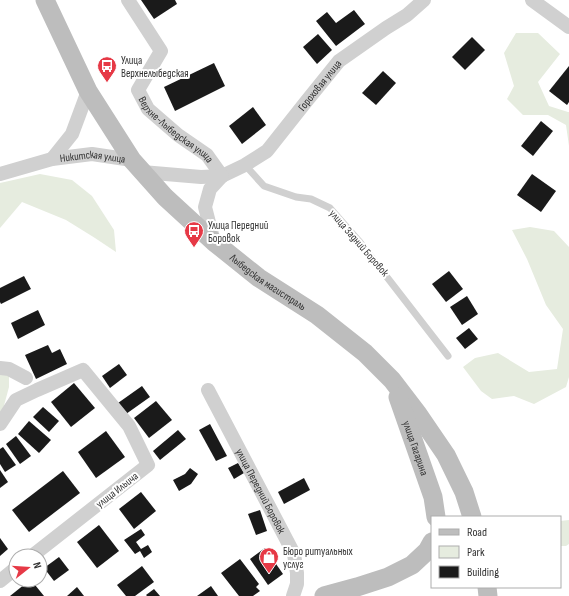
<svg xmlns="http://www.w3.org/2000/svg" width="569" height="596" font-family="'Sofia Sans Condensed',sans-serif">
<style>
.green{fill:#e6ecdf}
.building{fill:#1a1a1a}
.lines{fill:none;stroke-linecap:round;stroke-linejoin:round}
.lane{stroke:#d0d0d0;stroke-width:7}
.street{stroke:#d0d0d0;stroke-width:14}
.secondary{stroke:#bdbdbd;stroke-width:19}
.labels{text-anchor:middle;dominant-baseline:central;stroke-width:4;stroke-linejoin:round;paint-order:stroke}
.poi-label{font-size:11px;fill:#333;stroke:#fff;text-anchor:start}
.street-label{font-size:11px;fill:#333;stroke:#fff}
</style>
<rect width="100%" height="100%" fill="#fff"/>
<g class="green">
<path d="M516 33H538L560 54 538 82 549 106 568 112H569V146L566 125 548 115H523L507 99 514 86 504 53Z"/>
<path d="M40 174 72 180 92 196 114 230 116 252 95 238 66 220 22 202 0 228V183Z"/>
<path d="M530 227 554 231 569 247V377L566 387 534 404 514 396 492 399 481 391 463 367 475 358 498 353 529 372 557 369 563 329 546 305 527 259 512 230Z"/>
<path d="M0 372 9 374V387L2 413 0 416Z"/>
<path d="M569 520V544L566 546H560V521Z"/>
</g>
<g class="building">
<path d="M141 0H175L177 4 154 19Z"/>
<path d="M354 10 365 24 336 46 316 21 327 12 336 23Z"/>
<path d="M318 34 332 50 317 64 303 47Z"/>
<path d="M472 37 485 50 465 70 452 57Z"/>
<path d="M214 63 225 86 175 111 164 87Z"/>
<path d="M569 66V102L567 105 549 91Z"/>
<path d="M383 71 396 83 376 105 362 93Z"/>
<path d="M253 107 266 125 242 144 229 126Z"/>
<path d="M541 121 553 131 533 156 521 146Z"/>
<path d="M532 174 556 191 541 212 517 195Z"/>
<path d="M449 271 463 289 446 302 432 284Z"/>
<path d="M24 276 31 289 1 304 0 302V288Z"/>
<path d="M467 296 478 314 462 325 450 307Z"/>
<path d="M38 310 45 325 18 339 11 323Z"/>
<path d="M469 328 478 339 465 349 456 338Z"/>
<path d="M48 345 52 353 60 349 67 364 36 379 25 355Z"/>
<path d="M119 364 127 375 110 388 102 376Z"/>
<path d="M74 383 95 408 71 427 51 402Z"/>
<path d="M142 386 150 397 126 414 118 403Z"/>
<path d="M156 401 172 420 149 438 134 418Z"/>
<path d="M43 407 59 421 49 432 33 417Z"/>
<path d="M29 421 51 440 39 453 18 434Z"/>
<path d="M210 424 227 456 216 461 199 430Z"/>
<path d="M178 430 186 439 160 460 153 451Z"/>
<path d="M106 431 125 457 96 478 78 452Z"/>
<path d="M16 436 31 456 20 464 6 444Z"/>
<path d="M3 447 16 465 5 472 0 464V449Z"/>
<path d="M238 463 244 473 234 479 228 468Z"/>
<path d="M190 468 198 474 191 484 179 491 173 480 185 474Z"/>
<path d="M0 470 8 482 0 488Z"/>
<path d="M63 471 80 493 29 532 12 510Z"/>
<path d="M304 478 310 490 284 504 278 492Z"/>
<path d="M141 492 156 511 134 529 119 509Z"/>
<path d="M260 510 267 531 256 535 248 514Z"/>
<path d="M99 525 119 551 97 568 77 542Z"/>
<path d="M141 529 145 535 136 542 141 549 148 545 152 552 144 558 140 551 135 554 124 540Z"/>
<path d="M0 538 8 549 0 556Z"/>
<path d="M265 548 283 574 268 585 250 559Z"/>
<path d="M59 557 69 570 54 581 44 568Z"/>
<path d="M240 559 259 584 256 587 260 591 253 596H239L221 573Z"/>
<path d="M142 566 154 582 135 596H126L117 585Z"/>
<path d="M30 580H31L44 596H10Z"/>
<path d="M211 586 218 596H197Z"/>
<path d="M77 587 84 596H67Z"/>
<path d="M154 589 160 596H147L146 595Z"/>
</g>
<g class="lines">
<path class="lane" d="M245 165 264 186 296 197 311 199 330 208 359 241 448 356"/>
<g class="street">
<path id="s1" d="M128 0 161 51 138 90 148 109 178 135 207 155 222 176"/>
<path d="M532 0 569 27"/>
<path d="M52 159 72 134 88 91"/>
<path id="s2" d="M142 172 201 177 222 176 245 165 267 151 305 103 339 61 386 28 407 15 424 0"/>
<path id="s3" d="M0 174 52 159 92 154 132 160"/>
<path d="M214 242 205 207 210 189 222 176"/>
<path d="M0 368 9 369 26 378"/>
<path id="s4" d="M208 390 294 554 297 573V584L293 596"/>
<path d="M0 424 16 400 37 390 83 370 129 426 148 465 32 556"/>
<path d="M0 581 16 568"/>
</g>
<g class="secondary">
<path id="s5" d="M45 0 88 91 132 160 165 197 214 242 259 278 317 315 365 353 392 380 418 414 446 455 464 492 472 517"/>
<path id="s6" d="M398 397 433 497 436 517"/>
<path d="M487 587 488 596"/>
<path d="M324 596 357 587 388 577 412 565 427 551 432 542"/>
</g>
</g>
<defs>
<symbol id="bus-pin" viewBox="-11 -11 22 30"><path d="M0 17L-7.5 6A9.5 9.5 0 1 1 7.5 6Z" fill="#e63946" stroke="#fff"/><path d="M-5-6H5V4H4V6H2V4H-2V6H-4V4H-5ZM-3.5-4V0h7V-4ZM-3.5 1.2v1.5H-2V1.2ZM2 1.2v1.5H3.5V1.2Z" fill="#fff"/></symbol>
<symbol id="shop-pin" viewBox="-11 -11 22 30"><path d="M0 17L-7.5 6A9.5 9.5 0 1 1 7.5 6Z" fill="#e63946" stroke="#fff"/><path d="M-5-2.5h2.3a2.7 3.5 0 0 1 5.4 0H5L5.5 6h-11ZM-1.5-2.5h3a1.5 2.3 0 0 0-3 0Z" fill="#fff"/></symbol>
</defs>
<g fill-rule="evenodd">
<use href="#bus-pin" x="96" y="55" width="22" height="30"/>
<use href="#bus-pin" x="183" y="220" width="22" height="30"/>
<use href="#shop-pin" x="258" y="546" width="22" height="30"/>
</g>
<g class="labels">
<g class="poi-label">
<text x="121" y="60">Улица<tspan x="121" dy="13">Верхнелыбедская</tspan></text>
<text x="208" y="225">Улица Передний<tspan x="208" dy="13">Боровок</tspan></text>
<text x="283" y="551">Бюро ритуальных<tspan x="283" dy="13">услуг</tspan></text>
</g>
<g class="street-label">
<text stroke="none"><textPath href="#s2" startOffset="216">Гороховая улица</textPath></text>
<text stroke="none"><textPath href="#s1" startOffset="162">Верхне-Лыбедская улица</textPath></text>
<text stroke="none"><textPath href="#s3" startOffset="95">Никитская улица</textPath></text>
<text transform="translate(359 243) rotate(49)">улица Задний Боровок</text>
<text stroke="none"><textPath href="#s5" startOffset="366">Лыбедская магистраль</textPath></text>
<text stroke="none"><textPath href="#s6" startOffset="54">улица Гагарина</textPath></text>
<text transform="translate(117 490) rotate(-38)">улица Ильича</text>
<text stroke="none"><textPath href="#s4" startOffset="114">улица Передний Боровок</textPath></text>
</g>
</g>
<rect x="431" y="516" width="130" height="72" fill="#ffffff" stroke="#adadad"/>
<rect x="439" y="529" width="20" height="6" fill="#bdbdbd" stroke="#adadad"/>
<text x="467" y="536" font-size="12" fill="#333333">Road</text>
<rect x="439" y="546" width="20" height="12" fill="#e6ecdf" stroke="#adadad"/>
<text x="467" y="556" font-size="12" fill="#333333">Park</text>
<rect x="439" y="566" width="20" height="12" fill="#1a1a1a" stroke="#adadad"/>
<text x="467" y="576" font-size="12" fill="#333333">Building</text>
<g transform="translate(28 568) rotate(73)"><circle r="19" fill="#ffffff" stroke="#adadad"/>
<path d="M0-3L7 15L0 10L-7 15Z" fill="#e63946"/>
<text y="-6" font-size="11" font-weight="bold" text-anchor="middle" fill="#333333">N</text>
</g>
</svg>
